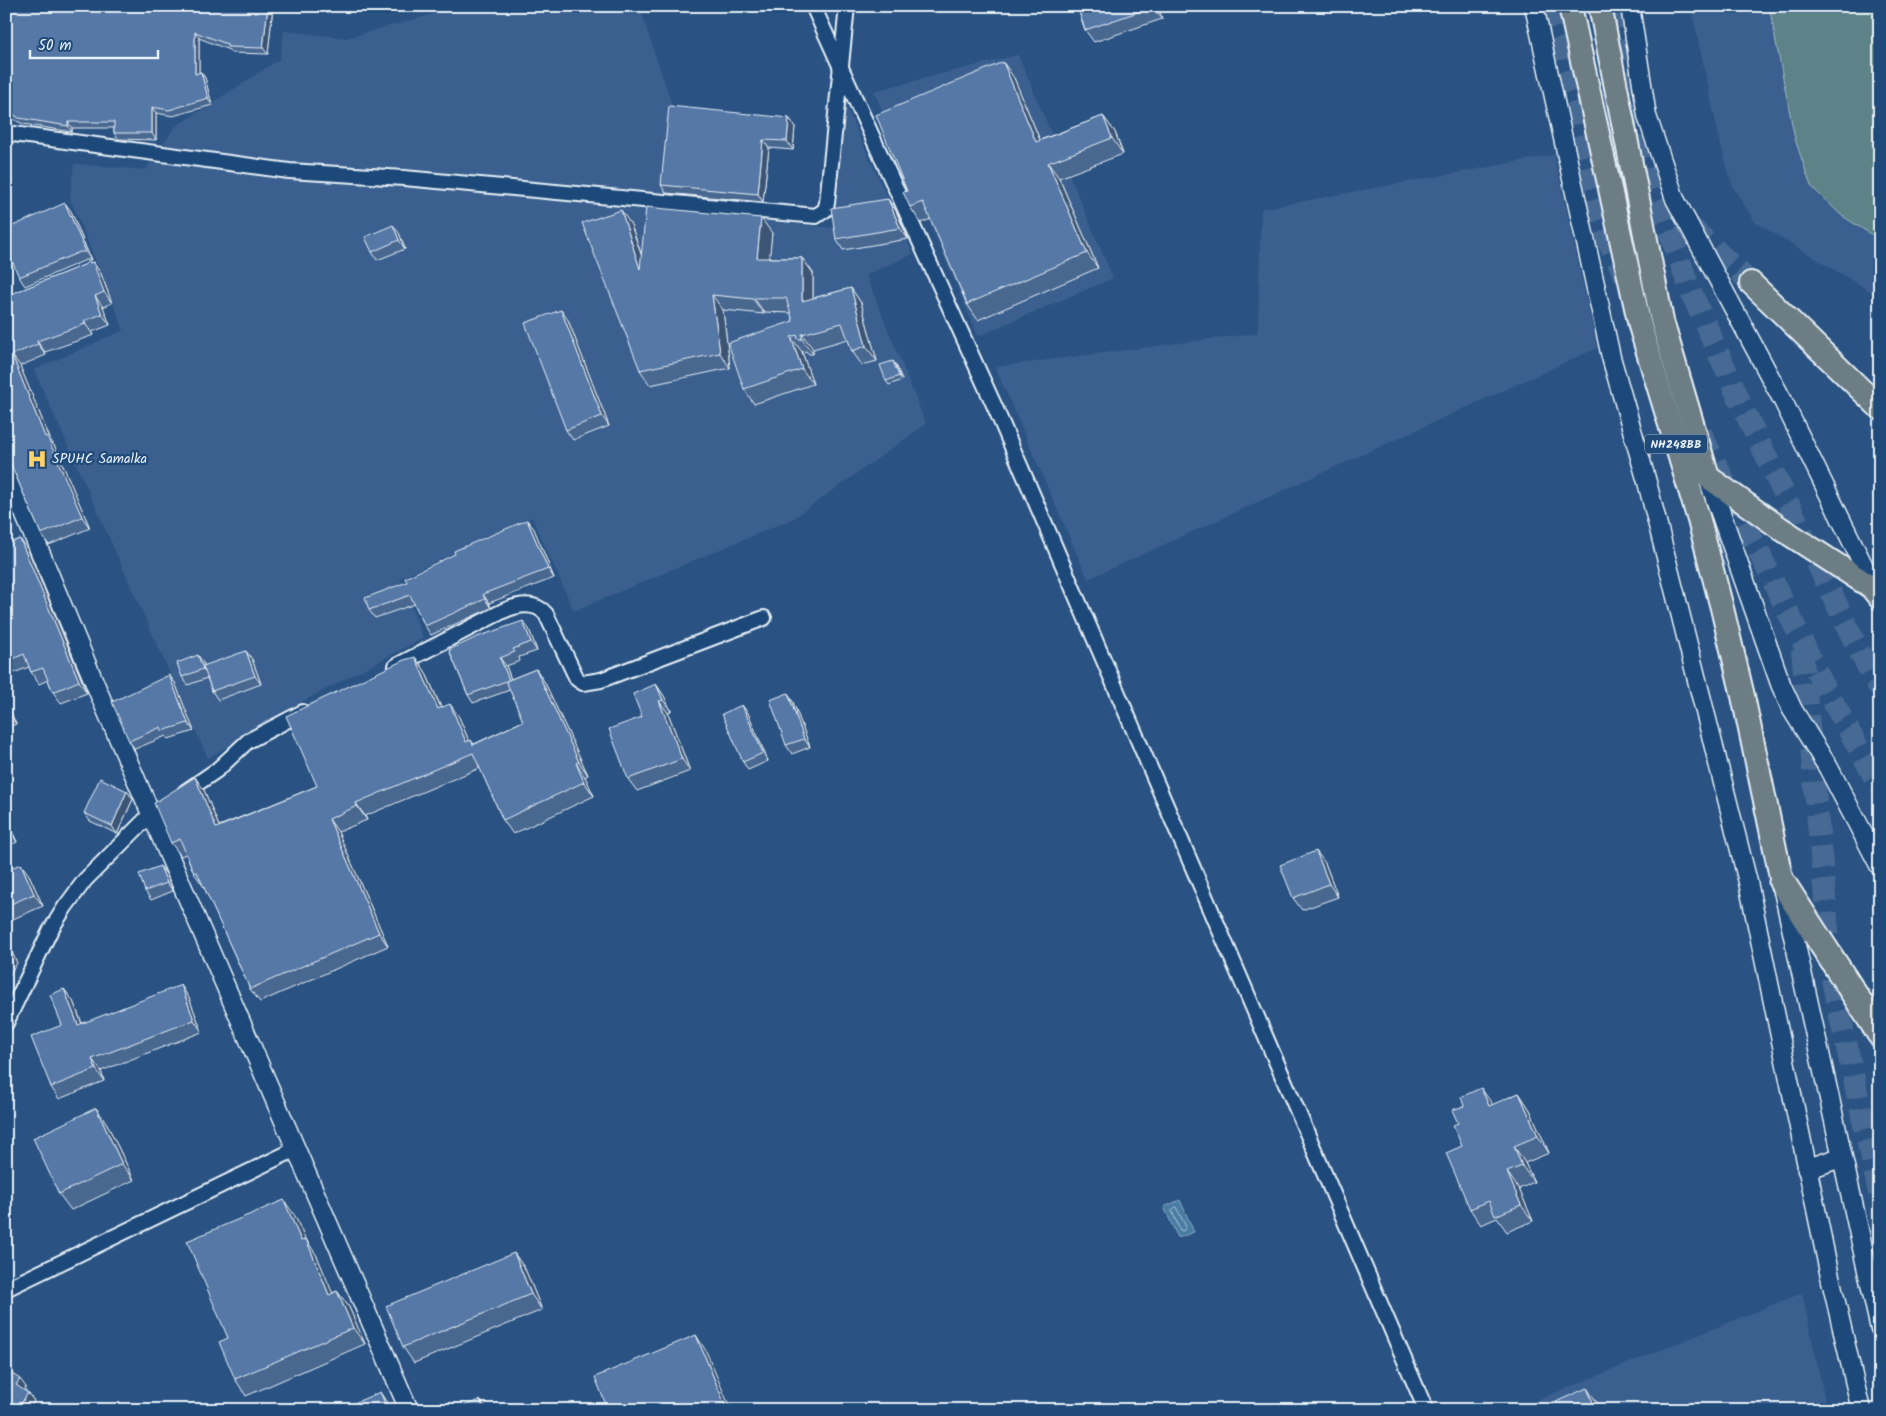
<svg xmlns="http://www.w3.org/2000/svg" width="1886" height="1416" font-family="Kalam,sans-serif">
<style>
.built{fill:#3b6190}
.green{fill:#5d8287;stroke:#a2bac0}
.water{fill:#487ba2;stroke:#88aac4}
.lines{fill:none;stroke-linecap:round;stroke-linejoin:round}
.shore{stroke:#a8c2d6;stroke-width:1}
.trunk-tunnel{stroke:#466b95;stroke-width:22;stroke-dasharray:22 11;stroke-linecap:butt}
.minor-casing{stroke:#e8f1f8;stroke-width:18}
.tertiary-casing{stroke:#e8f1f8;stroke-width:21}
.secondary-casing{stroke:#e8f1f8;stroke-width:22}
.trunk-casing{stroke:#e8f1f8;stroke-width:26}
.motorway-casing{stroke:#e8f1f8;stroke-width:29}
.minor{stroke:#1f4a7a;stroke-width:14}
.tertiary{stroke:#1f4a7a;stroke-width:18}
.secondary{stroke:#1f4a7a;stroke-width:19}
.trunk{stroke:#6d7d84;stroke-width:22}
.motorway{stroke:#6d7d84;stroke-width:25}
.wall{fill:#496790;stroke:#e8f1f8}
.shaded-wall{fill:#3c5475;stroke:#e8f1f8}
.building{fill:#5578a7;stroke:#e8f1f8}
.labels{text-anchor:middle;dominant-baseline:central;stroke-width:4.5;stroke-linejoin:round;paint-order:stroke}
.shield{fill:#1f4a7a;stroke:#acbfd2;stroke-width:1}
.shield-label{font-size:12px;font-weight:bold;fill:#e8f1f8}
.poi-label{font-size:14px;fill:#e8f1f8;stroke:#1f4a7a;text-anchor:start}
</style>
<rect width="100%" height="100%" fill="#2a5383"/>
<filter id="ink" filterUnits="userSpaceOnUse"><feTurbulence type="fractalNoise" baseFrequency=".02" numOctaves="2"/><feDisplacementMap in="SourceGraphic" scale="10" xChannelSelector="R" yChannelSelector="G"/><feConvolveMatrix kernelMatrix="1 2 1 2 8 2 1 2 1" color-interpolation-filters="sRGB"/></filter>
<g filter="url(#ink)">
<g class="built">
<path d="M462 6H639L675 114 662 209 832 228 846 107 913 254 866 275 926 424 794 518 574 611 532 517 400 578 423 638 284 711 208 758 34 370 124 330 70 198 74 164 146 170 175 127 280 59 284 31 347 38Z"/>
<path d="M1691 6H1880V297L1755 222 1733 187 1720 142Z"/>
<path d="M1018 55 1113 278 978 336 874 91Z"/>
<path d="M1554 155 1597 348 1088 579 995 367 1258 333 1261 209Z"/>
<path d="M1802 1293 1827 1410H1513Z"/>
</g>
<path class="green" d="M1769 6H1880V240L1841 215 1811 186 1795 139Z"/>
<path class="water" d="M1180 1200 1194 1232 1178 1238 1164 1207Z"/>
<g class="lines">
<path class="shore" d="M1176 1207 1186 1227 1183 1231 1180 1230 1172 1211Z"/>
<g class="trunk-tunnel">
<path d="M1551 6 1592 208 1625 276"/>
<path d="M1617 6 1654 189 1691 292 1744 410 1858 649 1880 689"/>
<path d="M1690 226 1751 283"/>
<path d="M1701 433 1822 682 1880 787"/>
<path d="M1802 650 1833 984 1880 1197"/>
</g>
<defs>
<g id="minor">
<path d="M813 6 994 405 1426 1410"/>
<path d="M6 133 289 171 404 178 816 216 825 210 827 203 847 6"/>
<path d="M396 666 503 611C517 605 535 601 546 614L577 679 583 683 601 680 764 618"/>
<path d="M185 792 217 770 248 741 303 712"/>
<path d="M6 1023 50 931 65 907 85 880 151 814 158 809"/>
<path d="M6 1289 296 1149"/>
</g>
<g id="tertiary">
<path d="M1534 6 1611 357 1647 482 1748 882 1829 1272 1861 1410"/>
<path d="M1630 6 1647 116 1675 199 1783 401 1876 591"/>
<path d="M6 470 103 703 409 1410"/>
</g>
<g id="secondary">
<path d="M1708 477 1781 685 1792 709 1828 767 1880 866"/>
<path d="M1784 893 1880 1327"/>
<path d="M1807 1169 1842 1157"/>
</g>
<g id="trunk">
<path d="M1570 6 1640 326 1699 520 1722 608 1743 696 1782 882"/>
<path d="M1600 6 1662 321 1708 477 1780 528 1871 587 1880 598"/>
<path d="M1751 283 1880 408"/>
</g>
<path id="motorway" d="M1782 882 1880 1034"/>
</defs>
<use href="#minor" class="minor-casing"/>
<use href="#tertiary" class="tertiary-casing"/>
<use href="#secondary" class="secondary-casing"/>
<use href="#trunk" class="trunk-casing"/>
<use href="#motorway" class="motorway-casing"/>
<use href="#minor" class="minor"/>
<use href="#tertiary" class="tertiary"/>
<use href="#secondary" class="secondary"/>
<use href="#trunk" class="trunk"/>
<use href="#motorway" class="motorway"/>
</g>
<g class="wall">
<path d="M6 6H273L268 54 231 53 229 50 199 38V73L201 72 205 78 212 105 173 116 156 113V140L118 139 114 133V128H72V132L23 124 13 119 12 121 6 118Z"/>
<path d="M279 6H293V7Z"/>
<path d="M1077 6H1158L1162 19 1094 42 1085 30Z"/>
<path d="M1014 78 1040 140 1103 116 1115 132 1123 154 1059 178 1098 268 978 320 967 304 931 219 921 223 910 207 907 191Z"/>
<path d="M789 118 795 126 793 150 769 148 763 202 666 193 661 185Z"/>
<path d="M888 199 896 211 908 239 843 250 836 239Z"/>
<path d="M71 211 91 260H86L25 286 19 277Z"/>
<path d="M631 225 642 256 772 233 769 258H802L813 273V298L851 288 861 303 877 361 862 365 852 351 848 339 813 349V354H809L806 351 802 352 813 384 754 404 744 389 793 321 791 313 764 312V314L723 310 730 368 650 385 640 370Z"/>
<path d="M399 233 405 249 377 260 372 252Z"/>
<path d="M89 261 90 263 93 262 101 274 112 303 103 307 110 325 92 332 94 335 45 352 46 355 20 366 51 441 55 447 90 528 49 545 41 534 6 453V296L84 265Z"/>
<path d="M568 320 609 426 573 440 566 430Z"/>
<path d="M896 365 902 380 889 385 886 381Z"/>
<path d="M527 520 534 529 554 578 489 603 491 608 431 635 425 626 415 604 375 618 369 610 407 582Z"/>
<path d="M20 539 28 550 87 693 61 703 53 692 48 680 39 684 31 672 29 667 6 676V544Z"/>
<path d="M529 629 537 651 519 657 520 661 506 666 511 679 536 669 545 683 588 775 585 777 594 796 513 834 503 820 480 768 365 816 367 820 338 832 388 946 260 1002 250 989 204 887 194 873 186 854 181 856 171 843 204 790 219 826 317 786 415 657 425 671 441 707 459 717 469 741 471 740 474 744 523 721 510 690 473 703 468 695 449 650Z"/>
<path d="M252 659 261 684 218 700 212 691 207 678 188 685 182 677 203 663 205 666Z"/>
<path d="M169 675 175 683 194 731 168 739 166 736 135 749 129 741Z"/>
<path d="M656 684 664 696 671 711 668 713 690 771 637 791 628 779Z"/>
<path d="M6 702 16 724 6 728Z"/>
<path d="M793 702 810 747 792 754 786 745Z"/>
<path d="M748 713 768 761 748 770 743 762Z"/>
<path d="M127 791 133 799 117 834 90 821 84 813Z"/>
<path d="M6 818 17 842 6 847Z"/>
<path d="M1325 863 1338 897 1302 910 1293 898Z"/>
<path d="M160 866 166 874 173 891 151 900 145 891Z"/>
<path d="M6 870 29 875 43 906 6 922Z"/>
<path d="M64 989 73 1001 82 1023 189 998 202 1032 101 1071 104 1081 59 1099 51 1087 62 1025Z"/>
<path d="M1519 1093 1530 1110 1549 1153 1525 1163 1534 1182 1519 1189 1533 1221 1507 1232 1497 1218 1481 1225 1470 1209 1462 1146 1458 1123 1493 1105Z"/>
<path d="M96 1108 107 1124 134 1180 71 1210 59 1194Z"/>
<path d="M295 1216 305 1240 317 1256 332 1293 337 1291 349 1307 365 1344 246 1396 235 1379 228 1338Z"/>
<path d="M514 1253 525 1269 542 1310 414 1363 403 1347Z"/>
<path d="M6 1377 26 1387 24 1390 28 1393 34 1401 28 1410H6Z"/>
</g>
<g class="shaded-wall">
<path d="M268 6H273L268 54 263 48Z"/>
<path d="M1153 6H1158L1162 19Z"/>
<path d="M195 32 199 38V80L195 74Z"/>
<path d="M1003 62 1014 78 1047 157 1036 142Z"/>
<path d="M201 72 205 78 212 105 208 98Z"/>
<path d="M152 107 156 113V140L152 133Z"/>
<path d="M9 112 13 119 12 121 8 115Z"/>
<path d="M1103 116 1115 132 1123 154 1112 138Z"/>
<path d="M789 118 795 126 793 150 787 141Z"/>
<path d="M68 122 72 128V132L68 126Z"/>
<path d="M763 140 769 148 763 202 758 194Z"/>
<path d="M1048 163 1059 178 1098 268 1087 253Z"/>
<path d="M888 199 896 211 908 239 900 228Z"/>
<path d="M65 203 71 211 91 260 86 252Z"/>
<path d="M621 210 631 225 651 283 640 269Z"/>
<path d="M761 218 772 233 768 273 757 258Z"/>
<path d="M393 225 399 233 405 249 399 240Z"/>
<path d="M802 258 813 273V316L802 301Z"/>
<path d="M89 261 96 272 93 262 101 274 112 303 104 292Z"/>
<path d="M851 288 861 303 877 361 866 346Z"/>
<path d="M712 295 723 310 730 368 720 353Z"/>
<path d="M95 296 103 307 110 325 102 314Z"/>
<path d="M754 298 764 312V314L753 299Z"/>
<path d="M561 310 568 320 609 426 602 416Z"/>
<path d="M84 321 92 332 94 335 85 324Z"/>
<path d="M802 334 813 349V354L802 339Z"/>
<path d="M791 337 802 352 813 384 802 369Z"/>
<path d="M37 341 45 352 46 355 38 344Z"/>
<path d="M12 355 20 366 51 441 55 447 90 528 82 517 45 437Z"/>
<path d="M893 361 896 365 902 380 899 376Z"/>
<path d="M527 520 534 529 554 578 548 569Z"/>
<path d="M20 539 28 550 87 693 79 681Z"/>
<path d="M483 594 489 603 491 608 485 599Z"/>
<path d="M523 621 529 629 537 651 531 642Z"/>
<path d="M246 651 252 659 261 684 255 676Z"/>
<path d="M198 655 203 663 209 677 203 669Z"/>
<path d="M415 657 425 671 447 722 438 709Z"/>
<path d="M500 658 506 666 514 688 509 680Z"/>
<path d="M536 669 545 683 588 775 579 762Z"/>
<path d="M169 675 175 683 194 731 188 723Z"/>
<path d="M656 684 664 696 671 711 663 700Z"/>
<path d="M788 693 793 702 810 747 804 739Z"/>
<path d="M659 701 668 713 690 771 682 759Z"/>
<path d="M6 702 16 724 6 709Z"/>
<path d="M450 704 459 717 475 756 466 742Z"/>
<path d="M742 705 748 713 768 761 763 753Z"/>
<path d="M576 763 585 777 594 796 584 782Z"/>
<path d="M195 777 204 790 225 841 216 828Z"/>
<path d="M127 791 133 799 117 834 112 826Z"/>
<path d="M356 803 365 816 367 820 357 806Z"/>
<path d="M6 818 17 842 9 830 6 825Z"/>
<path d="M329 819 338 832 388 946 379 933Z"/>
<path d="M1316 851 1325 863 1338 897 1329 884Z"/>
<path d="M21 864 29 875 43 906 34 894Z"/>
<path d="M160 866 166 874 173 891 167 883Z"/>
<path d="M6 939 17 963 6 980Z"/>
<path d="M181 985 189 998 202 1032 194 1020Z"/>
<path d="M64 989 73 1001 87 1037 78 1025Z"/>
<path d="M92 1059 101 1071 104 1081 96 1069Z"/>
<path d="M1481 1088 1493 1105 1489 1106Z"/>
<path d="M1519 1093 1530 1110 1549 1153 1538 1136Z"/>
<path d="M96 1108 107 1124 134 1180 122 1164Z"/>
<path d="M1514 1146 1525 1163 1534 1182 1522 1166Z"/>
<path d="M1507 1172 1519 1189 1533 1221 1521 1205Z"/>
<path d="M284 1200 295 1216 313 1257 301 1241Z"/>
<path d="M306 1239 317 1256 340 1311 329 1295Z"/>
<path d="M514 1253 525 1269 542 1310 531 1294Z"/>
<path d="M337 1291 349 1307 365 1344 353 1328Z"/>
<path d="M696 1335 706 1351 731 1410H727Z"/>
<path d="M20 1379 26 1387 22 1394 16 1385Z"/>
<path d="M1587 1388 1598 1404 1601 1410H1596Z"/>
<path d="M380 1392 390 1407 391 1410H388Z"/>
<path d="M28 1393 34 1401 28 1410H17Z"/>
<path d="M480 1400 488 1410H484Z"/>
</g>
<g class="building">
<path d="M6 6H268L263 48 227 47V44L195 32V74L201 72 208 98 169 110 152 107V133H114V122H68V126L19 118 9 112 8 115 6 114Z"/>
<path d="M1077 6H1153V7L1085 30Z"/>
<path d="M1003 62 1036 142 1103 116 1112 138 1048 163 1087 253 967 304 923 202 910 207 903 192 907 191 876 115Z"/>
<path d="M669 106 789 118 787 141 763 140 758 194 661 185Z"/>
<path d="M888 199 900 228 836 239 831 208Z"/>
<path d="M65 203 86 252H80L19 277 6 247V229Z"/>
<path d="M646 207 761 218 757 258H802V301L851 288 866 346 852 351 842 323 802 334V339H798L797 335 791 337 802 369 744 389 728 343 793 321 786 298H754L753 299 712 295 720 353 640 370 582 223 621 210 640 269Z"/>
<path d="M393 225 399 240 372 252 365 237Z"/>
<path d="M89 261 90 263 93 262 104 292 95 296 102 314 84 321 85 324 37 341 38 344 12 355 45 437 47 436 82 517 41 534 6 453V296L84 265Z"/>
<path d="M561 310 602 416 566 430 525 323Z"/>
<path d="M893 361 899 376 886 381 880 365Z"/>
<path d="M527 520 548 569 483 594 485 599 425 626 410 595 369 610 365 598 407 582 405 578 455 554 454 551Z"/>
<path d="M20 539 79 681 53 692 43 668 31 672 24 654 6 662V544Z"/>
<path d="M523 621 531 642 513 649 515 652 500 658 509 680 468 695 449 650 477 637Z"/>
<path d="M246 651 255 676 212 691 203 666Z"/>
<path d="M198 655 203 669 182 677 177 663Z"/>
<path d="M415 657 438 709 450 704 466 742 471 740 473 745 523 721 506 681 536 669 579 762 576 763 584 782 503 820 473 753 356 803 357 806 329 819 379 933 250 989 197 872 194 873 180 839 171 843 154 803 195 777 216 828 317 786 286 716 404 660Z"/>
<path d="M169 675 188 723 162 731 161 727 129 741 112 702Z"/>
<path d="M656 684 663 700 659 701 682 759 628 779 609 729 642 717 633 694Z"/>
<path d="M788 693 804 739 786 745 770 700Z"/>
<path d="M742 705 763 753 743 762 722 714Z"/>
<path d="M100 778 127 791 112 826 84 813Z"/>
<path d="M1316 851 1329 884 1293 898 1280 865Z"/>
<path d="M21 864 34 894 6 906V870Z"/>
<path d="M160 866 167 883 145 891 139 874Z"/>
<path d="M6 945 9 952 6 956Z"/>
<path d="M181 985 194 1020 92 1059 96 1069 51 1087 31 1037 62 1025 50 995 64 989 78 1025Z"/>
<path d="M1481 1088 1489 1106 1519 1093 1538 1136 1514 1146 1522 1166 1507 1172 1521 1205 1495 1216 1489 1201 1470 1209 1446 1153 1462 1146 1453 1125 1458 1123 1452 1110 1464 1106 1461 1097Z"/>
<path d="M96 1108 122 1164 59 1194 33 1138Z"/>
<path d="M284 1200 301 1241 306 1239 329 1295 337 1291 353 1328 235 1379 219 1342 228 1338 187 1241Z"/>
<path d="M514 1253 531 1294 403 1347 386 1306Z"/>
<path d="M696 1335 727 1410H608L595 1377Z"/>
<path d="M9 1372 20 1379 16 1385 28 1393 17 1410H14L6 1405V1377Z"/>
<path d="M1587 1388 1596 1410H1538Z"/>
<path d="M380 1392 388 1410H338Z"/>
<path d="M480 1400 484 1410H453Z"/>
<path d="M525 1406 526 1410H513Z"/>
</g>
</g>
<defs>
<symbol id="hospital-bare" viewBox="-9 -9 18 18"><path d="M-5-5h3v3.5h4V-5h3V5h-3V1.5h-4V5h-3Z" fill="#ffd166" stroke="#1f4a7a" stroke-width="2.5" paint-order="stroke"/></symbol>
</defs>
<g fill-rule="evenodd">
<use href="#hospital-bare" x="23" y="445" width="28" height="28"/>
</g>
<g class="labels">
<rect class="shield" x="1645" y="434.5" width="62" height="19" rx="4"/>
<g class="shield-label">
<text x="1676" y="444">NH248BB</text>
</g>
<g class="poi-label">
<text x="52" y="459">SPUHC Samalka</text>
</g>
</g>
<rect width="1886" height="1416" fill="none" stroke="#1f4a7a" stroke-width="25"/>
<rect x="12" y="12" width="1861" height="1391" fill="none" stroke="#e8f1f8" stroke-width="2" filter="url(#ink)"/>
<path d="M30 50v8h128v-8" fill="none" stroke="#e8f1f8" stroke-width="2.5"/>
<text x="38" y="50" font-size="15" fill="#e8f1f8" stroke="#1f4a7a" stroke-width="4" paint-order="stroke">50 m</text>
</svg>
